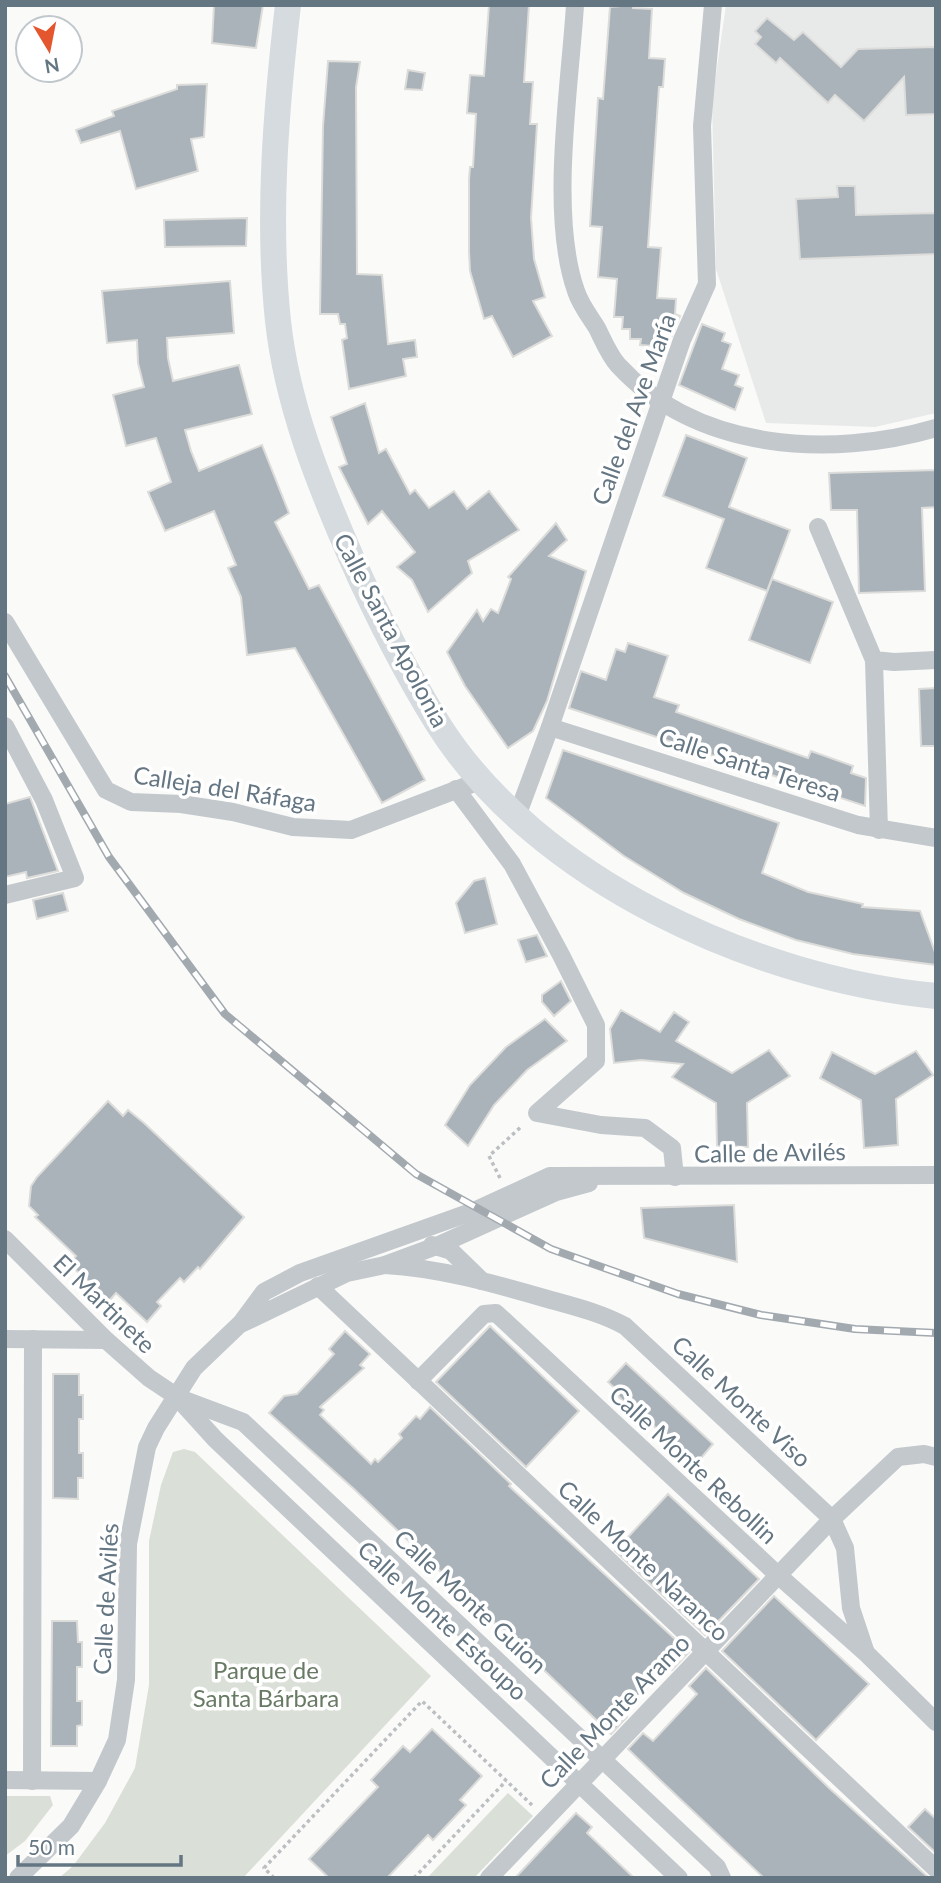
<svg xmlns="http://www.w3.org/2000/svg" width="941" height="1883" font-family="Lato,sans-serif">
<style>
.built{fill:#e8e9e9}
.green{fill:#dadfd7}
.building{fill:#aab3b9;stroke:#dcdcda;stroke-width:2}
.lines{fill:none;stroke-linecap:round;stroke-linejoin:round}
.path{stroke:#bbbfc2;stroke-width:3.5;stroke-dasharray:3.5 3.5;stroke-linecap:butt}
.minor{stroke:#c3c8cc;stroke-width:18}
.primary{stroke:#d6dbdf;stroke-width:26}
.rail-casing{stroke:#a2aab0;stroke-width:8}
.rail{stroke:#fff;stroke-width:5;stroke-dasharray:16;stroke-linecap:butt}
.labels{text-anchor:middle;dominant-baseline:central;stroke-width:7;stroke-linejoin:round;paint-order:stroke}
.street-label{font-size:24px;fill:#657683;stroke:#fff}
.park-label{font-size:24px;fill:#687a64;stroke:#fff}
</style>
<rect width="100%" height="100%" fill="#fafaf8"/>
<path class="built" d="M726 5H936V413L875 427 766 423 716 269 712 102Z"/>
<g class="green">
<path d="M184 1449 195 1452 431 1676 243 1878H59L73 1866 105 1823 135 1768 149 1685V1541L161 1485 173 1452Z"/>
<path d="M508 1793 533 1816 474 1878H427Z"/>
<path d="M5 1796H50L53 1805 25 1841 5 1856Z"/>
</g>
<g class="building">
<path d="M214 5H263L256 48 212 43Z"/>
<path d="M489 5H529L524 82H533L530 124H537L531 218 534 259 545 297 533 301 552 336 513 357 492 316 484 319 470 271 469 252V179L470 167H473L476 114 467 113 470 75 484 76Z"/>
<path d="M633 5V8L652 9 649 58 665 59 663 87H659L648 247 661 248 657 298 676 299 675 314 680 316 667 347 640 345 641 339H630V329H622L623 317H614L617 279 598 277 602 227 590 226 598 98 603 99 610 7Z"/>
<path d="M767 18 794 40 803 32 841 67 858 49 936 47V114L906 115 904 77 864 121 835 95 828 103 780 58 776 63 755 44 761 37 755 31Z"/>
<path d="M328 61 360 62 356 87 357 274 382 275 388 344 415 340 417 357 403 359 406 376 349 389 342 340 347 338 345 324H340L338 314H320L323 126Z"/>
<path d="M408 70 425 73 422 90 405 89Z"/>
<path d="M207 84 204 137 191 139 198 171 136 189 120 131 81 143 76 130 114 116 112 111 177 89V85Z"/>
<path d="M837 186H855L856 215 936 213V254L800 259 796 199 838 197Z"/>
<path d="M247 218 246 246 165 247 164 220Z"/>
<path d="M230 281 234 333 167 338 168 358 173 381 239 365 252 414 185 430 191 451 199 471 262 445 289 513 275 522 309 589 319 585 425 780 382 803 295 648 247 655 241 597 228 568 236 565 214 511 165 531 148 492 171 482 156 438 126 446 113 395 144 387 138 363 137 340 107 343 102 291Z"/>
<path d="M702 324 725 333 722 341 731 344 722 369 739 375 735 385 743 388 735 410 679 385Z"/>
<path d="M365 403 379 453 386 449 410 494 415 490 429 508 454 491 467 509 489 491 519 530 468 561 472 573 428 612 412 580 397 567 415 552 382 511 368 524 339 467 347 464 331 417Z"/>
<path d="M686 435 747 458 729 507 790 530 767 591 706 568 724 519 663 496Z"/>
<path d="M936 470V507L922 508 925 591 859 593 857 510H831L829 473Z"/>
<path d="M556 523 567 540 549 556 586 571 547 701 533 731 508 748 465 686 447 652 477 610 483 621 491 609 498 613 511 579 508 577Z"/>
<path d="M772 579 833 602 810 663 749 640Z"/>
<path d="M628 643 668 656 654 697 679 705 676 712 808 758 811 751 853 766 851 773 866 778 865 806 569 708 581 671 606 680 616 649 625 652Z"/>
<path d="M936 688V746H921L919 689Z"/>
<path d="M563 750 779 823 762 873 808 892 863 904 862 907 920 911 936 955V965L853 954 796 940 739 919 684 893 624 856 546 798Z"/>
<path d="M30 797 58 871 27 878 26 872 5 877V804Z"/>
<path d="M485 878 497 924 465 933 456 903 474 881Z"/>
<path d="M63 893 68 911 37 919 33 900Z"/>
<path d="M537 935 547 956 526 962 518 940Z"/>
<path d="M561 981 571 1001 554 1016 542 1002V995Z"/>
<path d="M621 1010 660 1032 674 1012 689 1022 676 1041 732 1073 769 1050 790 1076 747 1103 748 1147 717 1146 716 1103 672 1077 683 1064 641 1060 614 1063 610 1029Z"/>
<path d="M545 1019 567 1041 527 1070 494 1105 468 1146 445 1125 470 1085 506 1047Z"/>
<path d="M916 1051 933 1075 896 1099 898 1145 864 1148 861 1100 820 1078 832 1052 875 1074Z"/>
<path d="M108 1101 123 1116 128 1110 144 1123 244 1217 200 1269 198 1267 184 1282 180 1278 157 1302 161 1306 147 1322 116 1293 109 1301 69 1264 76 1256 35 1217 38 1215 29 1206 31 1186 37 1177Z"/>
<path d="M734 1205 737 1262 644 1238 641 1208Z"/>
<path d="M490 1326 579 1411 526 1467 436 1382Z"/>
<path d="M345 1331 370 1354 360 1365 364 1368 320 1407 324 1410 320 1415 371 1464 375 1459 378 1462 402 1438 399 1434 416 1416 420 1419 430 1407 511 1484 509 1486 689 1652 672 1670 668 1665 623 1713 627 1717 611 1734 354 1489 269 1413 284 1396 297 1394 313 1377 334 1354 329 1349Z"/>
<path d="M626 1363 713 1444 696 1464 684 1452 681 1455 640 1411 637 1414 618 1396 620 1393 608 1382Z"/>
<path d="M53 1374H79V1395H83V1419H79V1453H83V1478H78V1499L53 1498Z"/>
<path d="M668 1494 759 1579 705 1635 615 1551Z"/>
<path d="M774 1596 869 1684 816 1740 722 1651Z"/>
<path d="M52 1621H77L78 1642H82V1667H77V1701H82V1725L77 1726V1746H51Z"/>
<path d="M706 1668 829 1788 929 1878H764L658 1778 628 1749 643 1733 653 1741 697 1694 689 1686Z"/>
<path d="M432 1729 482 1776 460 1800 466 1805 433 1840 428 1835 387 1878H329L309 1859 378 1787 371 1780 403 1746 410 1752Z"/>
<path d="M925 1809 936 1819V1853L908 1827Z"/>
<path d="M576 1813 592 1827 587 1833 634 1878H515Z"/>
</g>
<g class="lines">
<g class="path">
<path d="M500 1178 489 1156 522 1126"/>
<path d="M274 1878 264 1868 422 1701 533 1806"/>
<path d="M414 1878 506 1781"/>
</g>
<g class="minor">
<path d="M575 5C570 86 549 215 576 291 580 304 590 317 597 328 603 340 609 355 618 365 697 451 830 459 936 428"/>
<path d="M818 527 874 660 894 662 936 660"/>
<path d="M5 622 106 790 131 802 181 804 233 812 293 827 351 830 482 780"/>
<path d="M874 660 879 830"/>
<path d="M5 726 44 800 75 878 5 895"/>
<path d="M550 727 858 825 936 838"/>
<path d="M456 789 512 864 561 955 596 1025V1061L537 1113 601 1125 645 1128 672 1148 675 1177"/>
<path d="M517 816 550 727 682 340 707 284 702 126 713 5"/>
<path d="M5 1239 106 1340 149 1378 176 1396 215 1439 679 1878"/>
<path d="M432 1245 451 1251 482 1281"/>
<path d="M385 1265C439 1268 492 1283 544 1298 572 1306 599 1312 625 1326L832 1519 845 1548 851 1608 865 1650"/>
<path d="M318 1286 936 1869"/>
<path d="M243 1323 347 1273 385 1265 439 1245 556 1192 589 1183"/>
<path d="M5 1339 106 1340"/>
<path d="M418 1381 484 1314 496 1313 779 1576 867 1654 936 1722"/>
<path d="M179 1398 243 1422 717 1867 722 1878"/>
<path d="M5 1780 98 1781"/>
<path d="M32 1781 33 1339"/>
<path d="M18 1878 71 1826 98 1781 117 1740 126 1680 128 1544 147 1447 156 1428 194 1368 241 1323 264 1292 300 1273 474 1211 550 1176 936 1175"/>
<path d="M489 1878 832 1519 898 1457 924 1454 936 1457"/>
</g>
<path class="primary" d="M288 5C276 109 267 217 278 321 287 404 318 481 351 557 375 611 407 674 438 724 537 881 757 979 936 996"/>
<defs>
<path id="rail" d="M5 676 109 857 225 1014 416 1174 551 1249 678 1294 761 1315 855 1329 936 1333"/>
</defs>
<use href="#rail" class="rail-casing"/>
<use href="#rail" class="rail"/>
</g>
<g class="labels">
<g class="street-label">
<text transform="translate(633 409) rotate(-70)">Calle del Ave María</text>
<text transform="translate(392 630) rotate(62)">Calle Santa Apolonia</text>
<text transform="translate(750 764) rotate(18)">Calle Santa Teresa</text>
<text transform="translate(225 788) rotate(9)">Calleja del Ráfaga</text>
<text transform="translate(770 1152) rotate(-1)">Calle de Avilés</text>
<text transform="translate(105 1303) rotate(44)">El Martinete</text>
<text transform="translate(742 1401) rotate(43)">Calle Monte Viso</text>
<text transform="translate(694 1464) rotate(43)">Calle Monte Rebollin</text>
<text transform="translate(644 1560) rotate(43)">Calle Monte Naranco</text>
<text transform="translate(105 1599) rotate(-87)">Calle de Avilés</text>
<text transform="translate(471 1601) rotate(43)">Calle Monte Guion</text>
<text transform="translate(443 1620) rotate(43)">Calle Monte Estoupo</text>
<text transform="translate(614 1711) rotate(-46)">Calle Monte Aramo</text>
</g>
<g class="park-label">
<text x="266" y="1669">Parque de<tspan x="266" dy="28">Santa Bárbara</tspan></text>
</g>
</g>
<rect width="941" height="1883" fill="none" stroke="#657683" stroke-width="14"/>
<g transform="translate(49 49) rotate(170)"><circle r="33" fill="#ffffff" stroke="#c1c8cd" stroke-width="2"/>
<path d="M0-5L12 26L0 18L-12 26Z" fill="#e4572e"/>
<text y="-10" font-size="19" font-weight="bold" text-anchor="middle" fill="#657683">N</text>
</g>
<path d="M18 1855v10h163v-10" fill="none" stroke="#657683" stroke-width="3.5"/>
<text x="28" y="1855" font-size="21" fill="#657683" stroke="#ffffff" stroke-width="5" paint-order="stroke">50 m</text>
</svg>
